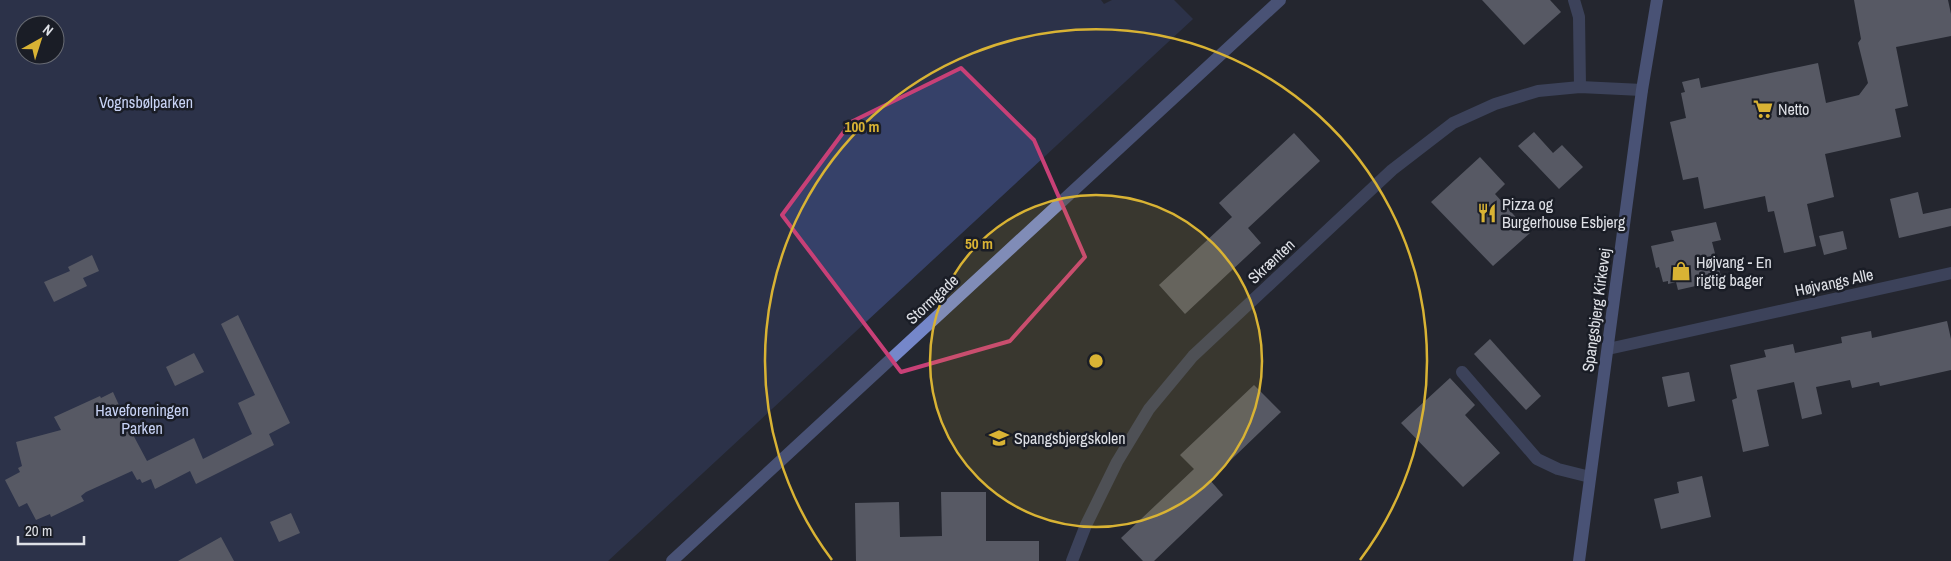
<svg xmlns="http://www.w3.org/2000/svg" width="1951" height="561" font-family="'Archivo Narrow',sans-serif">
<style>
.green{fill:#364169;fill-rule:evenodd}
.building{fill:#9598a4}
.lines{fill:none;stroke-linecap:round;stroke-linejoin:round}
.street{stroke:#59658f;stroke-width:12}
.secondary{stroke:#7587ca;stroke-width:12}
.marked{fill:none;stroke:#c84077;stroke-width:4;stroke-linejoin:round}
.ring{fill:none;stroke:#d9b334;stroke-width:2.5}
.labels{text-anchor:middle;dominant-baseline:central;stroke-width:5;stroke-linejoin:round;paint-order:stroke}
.park-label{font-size:16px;fill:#c8d3f5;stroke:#1a1d26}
.poi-label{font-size:16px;fill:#dee0e6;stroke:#1a1d26;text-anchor:start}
.street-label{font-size:16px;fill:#dee0e6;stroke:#1a1d26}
.centre{fill:#d9b334;stroke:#1a1d26;stroke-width:2.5}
.ring-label{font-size:15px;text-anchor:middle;font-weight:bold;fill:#d9b334;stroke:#1a1d26;stroke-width:5;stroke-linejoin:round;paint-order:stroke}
</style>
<rect width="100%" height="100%" fill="#242730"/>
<path class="green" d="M0 0H1101L1104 4 1112 0H1174L1193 19 608 561H0ZM25 25H55V55H25Z"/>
<g class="building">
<path d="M1482 0H1550L1561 12 1524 45Z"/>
<path d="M1854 0H1948L1951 14V36L1896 47 1908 106 1895 109 1901 137 1825 154 1834 197 1807 204 1816 246 1784 253 1774 211 1768 212 1765 196 1704 209 1698 177 1683 180 1670 122 1686 118 1681 93 1685 92 1682 82 1699 78 1701 88 1818 63 1826 103 1859 95 1868 83 1858 43 1861 39Z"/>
<path d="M1534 132 1553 153 1562 145 1583 167 1559 189 1518 146Z"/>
<path d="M1294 133 1320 161 1248 228 1261 243 1185 314 1159 285 1232 217 1219 203Z"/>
<path d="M1480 157 1505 184 1495 194 1530 233 1493 266 1431 202Z"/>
<path d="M1918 192 1923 214 1951 208V226L1899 238 1890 199Z"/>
<path d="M1716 222 1721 240 1712 242 1722 280 1678 290 1676 282 1668 284V281L1663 282 1659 267 1656 268 1651 246 1674 241 1671 231Z"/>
<path d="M1843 231 1847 249 1824 255 1819 236Z"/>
<path d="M92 255 99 271 83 278 87 286 54 302 44 282 70 271 68 267Z"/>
<path d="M238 315 290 423 269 434 274 445 196 484 190 471 155 489 151 479 142 483 140 479 137 480 132 471 86 492 81 496 84 501 51 517 50 514 36 520 27 503 19 507 5 480 20 472 18 468 22 466 16 442 61 430 54 417 100 396 101 398 113 392 123 414H122L147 461 194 438 203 459 252 434 238 403 255 395 221 324Z"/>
<path d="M1947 321 1951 339V370L1880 386 1879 382 1852 388 1850 380 1816 387 1822 414 1802 419 1794 382 1757 390 1769 446 1743 452 1732 400 1737 398 1730 365 1766 357 1764 350 1793 344 1795 353 1842 343 1841 337 1871 331 1872 338Z"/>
<path d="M1490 339 1541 396 1526 410 1474 354Z"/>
<path d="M194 353 204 372 175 386 166 367Z"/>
<path d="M1689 372 1695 401 1668 407 1662 377Z"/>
<path d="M1450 378 1475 405 1465 415 1500 453 1463 487 1401 423Z"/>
<path d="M1254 385 1281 412 1210 480 1223 495 1154 561H1143L1121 538 1194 469 1180 455Z"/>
<path d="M1702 476 1711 517 1661 529 1654 499 1679 493 1677 482Z"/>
<path d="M941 492H986V541H1039V561H856L855 503 899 502 900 537 942 536Z"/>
<path d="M291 513 300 533 279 542 270 522Z"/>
<path d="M221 537 234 561H178Z"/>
</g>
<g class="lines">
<g class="street">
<path d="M1574 0 1579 17 1580 87"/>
<path d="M1608 349 1951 273"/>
<path d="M1462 372 1537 459 1558 469 1590 477"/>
<path d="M1072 561 1086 525 1117 462 1149 409 1193 356 1392 170 1453 123 1495 104 1538 91 1580 87 1642 90"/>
</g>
<g class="secondary">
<path d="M672 561 1280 0"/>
<path d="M1579 561 1642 90 1657 0"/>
</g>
</g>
<path d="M0 0H1951V561H0ZM961 68 1034 140 1085 257 1010 341 901 372 782 215 851 122Z" fill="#242730" fill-opacity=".55" fill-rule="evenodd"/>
<path class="marked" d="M961 68 1034 140 1085 257 1010 341 901 372 782 215 851 122Z"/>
<circle cx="1096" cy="361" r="166" fill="#d9b334" fill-opacity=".12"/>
<g class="ring">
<circle cx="1096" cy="361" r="166"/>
<path d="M832 560A331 331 0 1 1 1360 560"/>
</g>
<defs>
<symbol id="supermarket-bare" viewBox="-9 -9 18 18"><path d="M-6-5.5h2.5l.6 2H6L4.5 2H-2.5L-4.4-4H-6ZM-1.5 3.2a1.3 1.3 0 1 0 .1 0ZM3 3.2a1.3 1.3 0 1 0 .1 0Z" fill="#d9b334" stroke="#1a1d26" stroke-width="2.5" paint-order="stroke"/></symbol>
<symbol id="restaurant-bare" viewBox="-9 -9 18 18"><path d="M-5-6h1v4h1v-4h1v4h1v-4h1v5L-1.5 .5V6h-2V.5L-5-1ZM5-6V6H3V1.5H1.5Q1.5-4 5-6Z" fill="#d9b334" stroke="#1a1d26" stroke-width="2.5" paint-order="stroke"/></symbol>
<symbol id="shop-bare" viewBox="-9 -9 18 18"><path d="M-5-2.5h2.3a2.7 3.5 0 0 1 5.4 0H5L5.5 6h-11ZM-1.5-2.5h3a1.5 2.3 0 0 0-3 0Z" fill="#d9b334" stroke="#1a1d26" stroke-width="2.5" paint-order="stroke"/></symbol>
<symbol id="school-bare" viewBox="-9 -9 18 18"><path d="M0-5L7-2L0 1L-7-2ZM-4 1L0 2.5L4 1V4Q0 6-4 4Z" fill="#d9b334" stroke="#1a1d26" stroke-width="2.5" paint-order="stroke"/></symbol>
</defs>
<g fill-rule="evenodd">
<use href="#supermarket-bare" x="1749" y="95" width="28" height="28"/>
<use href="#restaurant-bare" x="1473" y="199" width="28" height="28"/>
<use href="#shop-bare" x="1667" y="257" width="28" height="28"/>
<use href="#school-bare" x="985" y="424" width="28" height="28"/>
</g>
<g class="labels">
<g class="park-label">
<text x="146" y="102">Vognsbølparken</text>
<text x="142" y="410">Haveforeningen<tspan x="142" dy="18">Parken</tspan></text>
</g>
<g class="poi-label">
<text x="1778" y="109">Netto</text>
<text x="1502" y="204">Pizza og<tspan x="1502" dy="18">Burgerhouse Esbjerg</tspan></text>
<text x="1696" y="262">Højvang - En<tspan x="1696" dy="18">rigtig bager</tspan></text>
<text x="1014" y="438">Spangsbjergskolen</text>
</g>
<g class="street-label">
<text transform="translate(1271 261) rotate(-43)">Skrænten</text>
<text transform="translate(1834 282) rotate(-12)">Højvangs Alle</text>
<text transform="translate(932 299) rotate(-43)">Stormgade</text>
<text transform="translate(1596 310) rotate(-82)">Spangsbjerg Kirkevej</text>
</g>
</g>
<circle cx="1096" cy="361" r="8" class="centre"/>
<g class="ring-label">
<text x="862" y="132">100 m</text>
<text x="979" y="249">50 m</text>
</g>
<g transform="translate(40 40) rotate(39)"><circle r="24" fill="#1a1d26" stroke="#686b73"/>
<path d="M0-4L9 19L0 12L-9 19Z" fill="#d9b334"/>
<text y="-8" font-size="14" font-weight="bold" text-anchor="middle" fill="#dee0e6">N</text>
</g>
<path d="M18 536v8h66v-8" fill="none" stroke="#dee0e6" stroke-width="2.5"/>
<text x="25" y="536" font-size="15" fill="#dee0e6" stroke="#1a1d26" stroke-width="4" paint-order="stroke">20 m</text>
</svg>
